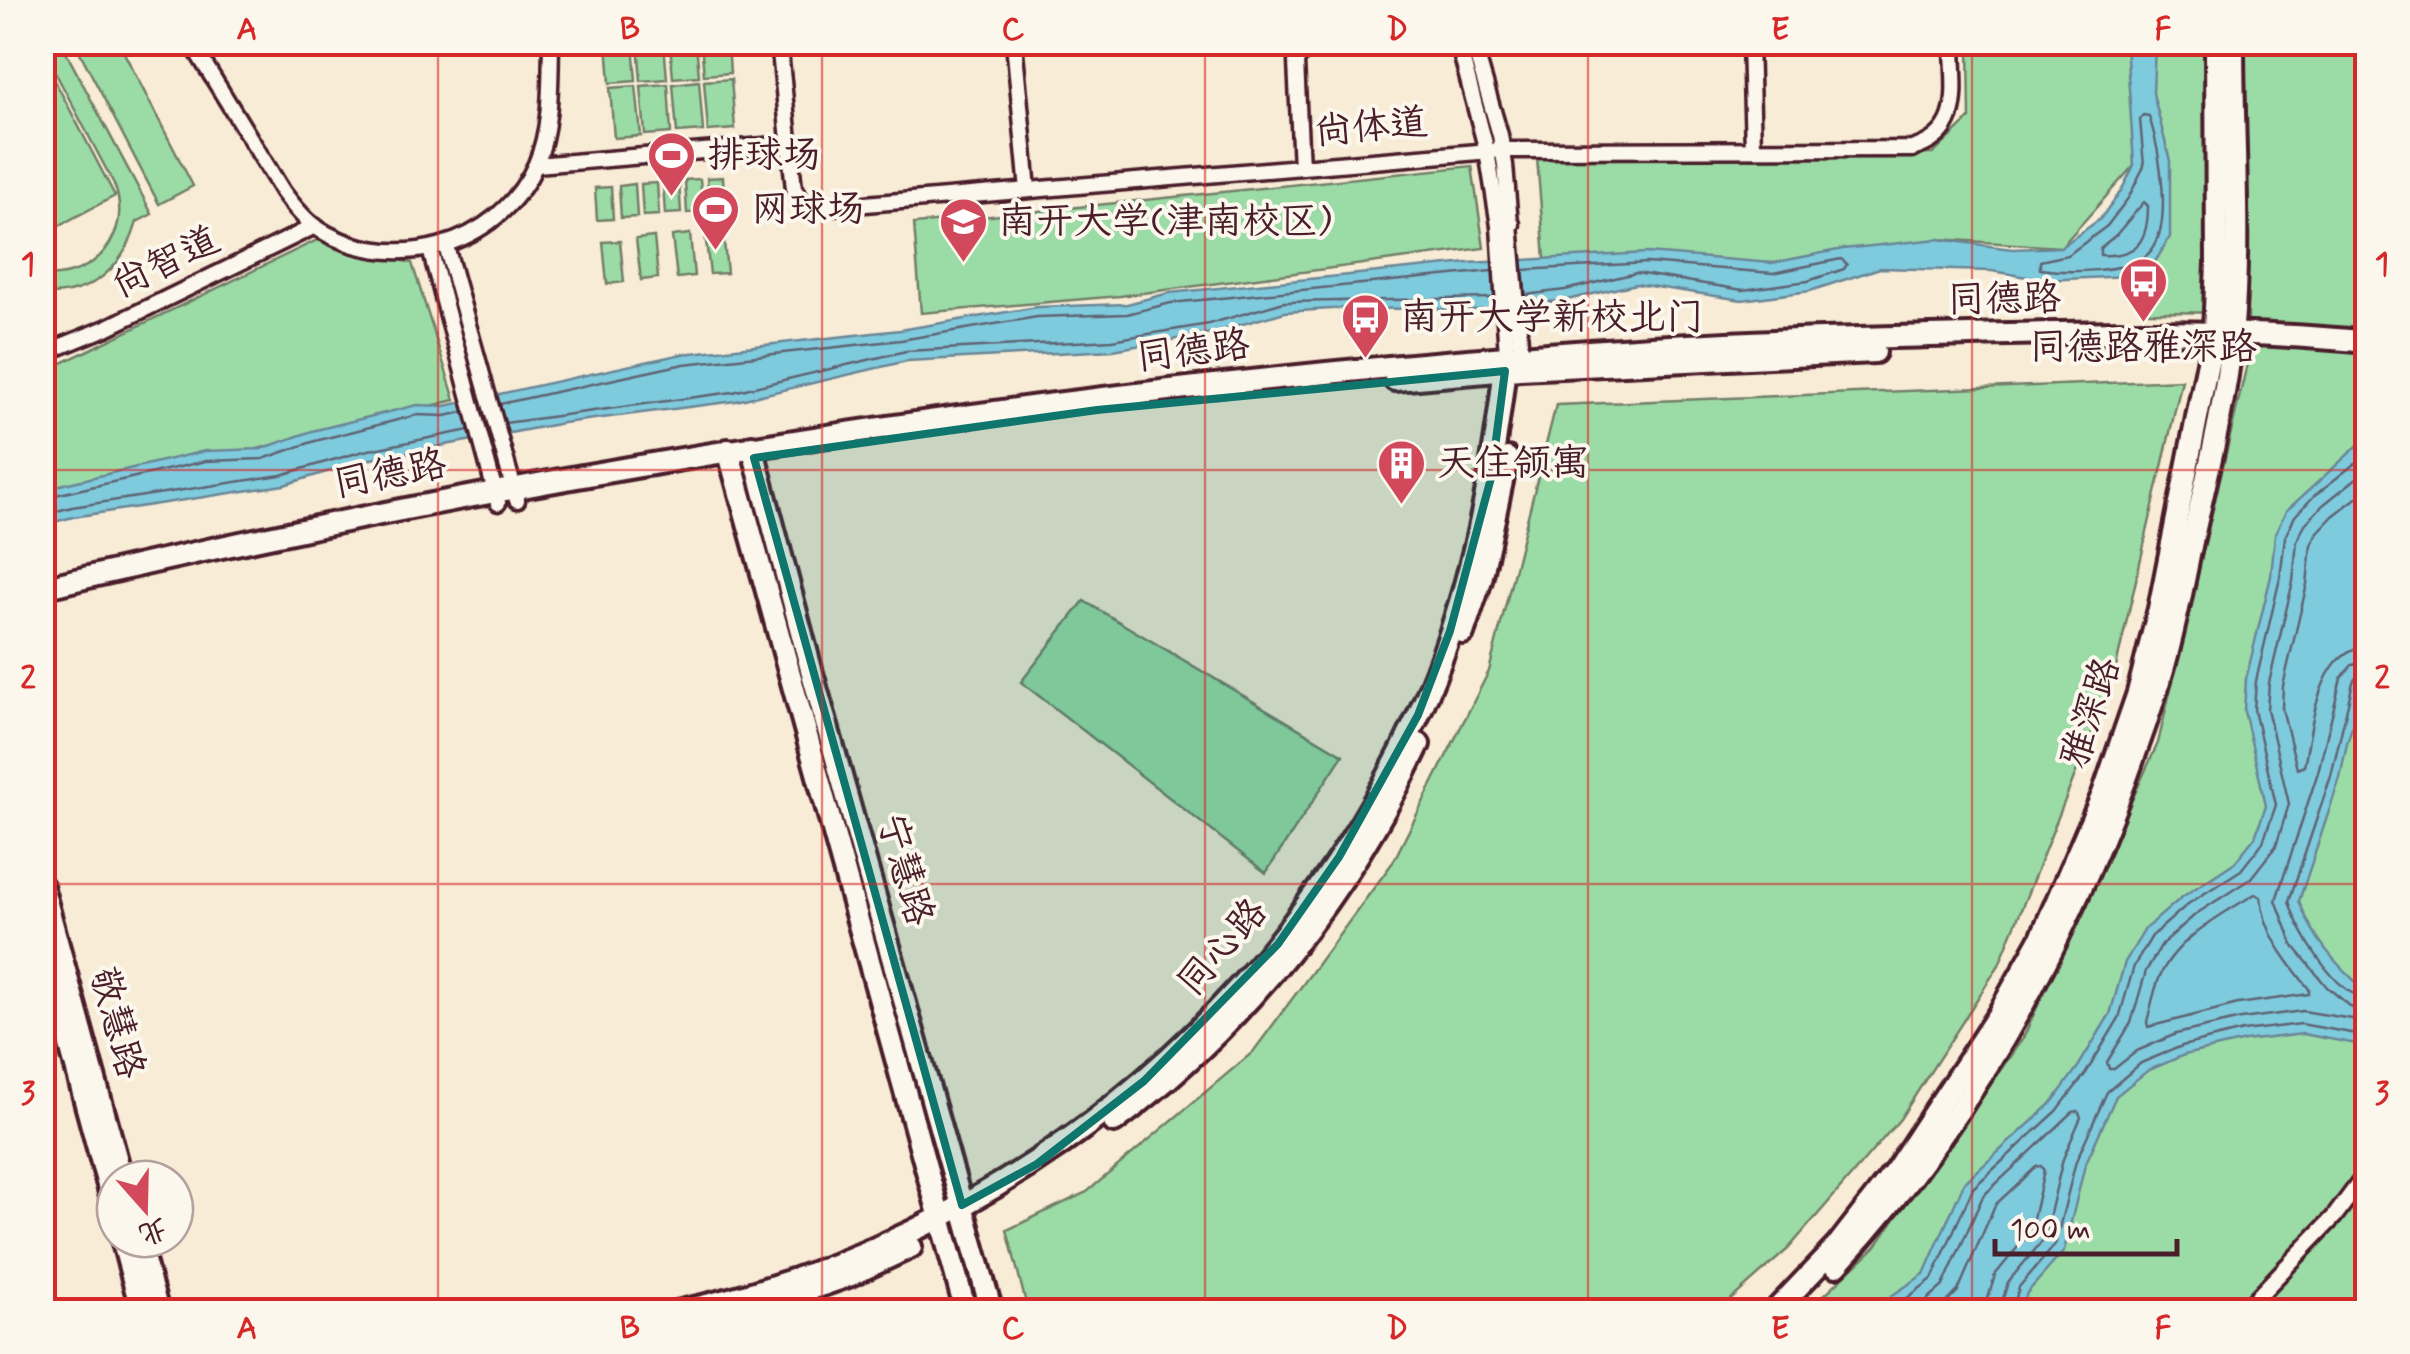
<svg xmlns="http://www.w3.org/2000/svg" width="2410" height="1354" font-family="Mynerve,'LXGW WenKai TC',sans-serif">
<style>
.green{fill:#9bdca6;stroke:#727e68;stroke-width:2.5}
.water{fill:#7fcbde;stroke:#6a8696;stroke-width:2.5}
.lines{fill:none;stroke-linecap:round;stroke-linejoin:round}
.shore{stroke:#5f6473;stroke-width:2.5}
.street-casing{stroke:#4a1f2b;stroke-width:21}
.secondary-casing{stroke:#4a1f2b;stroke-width:28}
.street{stroke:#fbf7ec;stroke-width:14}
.secondary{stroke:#fbf7ec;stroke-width:20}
.marked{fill:#0f766e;fill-opacity:0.2;stroke:#0f766e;stroke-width:8;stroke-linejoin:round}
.grid{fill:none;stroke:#d62828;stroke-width:2.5;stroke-opacity:0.55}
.labels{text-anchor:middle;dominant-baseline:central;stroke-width:8;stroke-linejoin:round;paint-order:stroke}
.street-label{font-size:38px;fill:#4a1f2b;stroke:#fbf7ec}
.poi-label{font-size:38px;fill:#4a1f2b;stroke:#fbf7ec;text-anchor:start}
.neatline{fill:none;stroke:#d62828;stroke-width:4}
.grid-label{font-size:32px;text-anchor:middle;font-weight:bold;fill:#d62828}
</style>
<rect width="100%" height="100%" fill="#f8ecd6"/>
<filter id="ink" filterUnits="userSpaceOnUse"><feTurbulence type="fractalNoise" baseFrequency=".01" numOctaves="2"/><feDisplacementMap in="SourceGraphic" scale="20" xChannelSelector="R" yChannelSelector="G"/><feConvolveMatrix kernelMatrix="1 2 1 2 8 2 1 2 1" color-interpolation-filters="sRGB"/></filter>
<g filter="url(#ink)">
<g class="green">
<path d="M43 42 61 43 152 214 137 222C124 268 91 296 43 294V275C94 280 134 234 114 184L43 49Z"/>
<path d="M75 43H119L193 186 159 204Z"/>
<path d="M607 43H633L636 81 610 83Z"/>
<path d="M638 43H664L667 79 641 81Z"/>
<path d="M670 43H696L699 76 673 78Z"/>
<path d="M701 43H728L730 73 704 75Z"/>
<path d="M1969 43H2132L2134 165 2061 247 1938 239 1772 263 1545 259 1537 158 1933 154 1970 119Z"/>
<path d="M2147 43H2367V1311L1806 1312 1875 1247 2023 1038 2158 743 2248 360V313L2149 312Z"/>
<path d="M43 58 115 196 43 234H42Z"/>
<path d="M731 79 735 129 708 131 704 81Z"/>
<path d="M699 81 703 131 677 133 673 84Z"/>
<path d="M668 84 671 133 645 135 641 86Z"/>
<path d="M636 86 641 136 614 138 610 88Z"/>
<path d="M1472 166 1484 248 1120 296 921 313 914 224Z"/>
<path d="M723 177 725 209 709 210 707 178Z"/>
<path d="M700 179 703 212 687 213 685 180Z"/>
<path d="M679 181 681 213 665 214 663 182Z"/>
<path d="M657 183 659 215 643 216 641 184Z"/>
<path d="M635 184 637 217 621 218 619 186Z"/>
<path d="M611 187 613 219 597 220 595 188Z"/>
<path d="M723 231 727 273 710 274 705 233Z"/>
<path d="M690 234 694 276 677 278 672 236Z"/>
<path d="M654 237 658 278 641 280 636 239Z"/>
<path d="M317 240 412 263 455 400 43 502V372Z"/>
<path d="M620 241 624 282 607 284 603 242Z"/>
<path d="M2182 380 2113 680 1999 965 1900 1119 1788 1249 1718 1311H1028L1007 1230 1087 1192 1253 1052 1393 862 1489 671 1556 405Z"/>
<path d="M1084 601 1343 755 1266 873 1021 682Z"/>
</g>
<g class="water">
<path d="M2126 43H2155L2153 93 2170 161V237L2155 262 2128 276 2044 280 1992 271 1880 268 1810 291 1742 300 1636 284 1567 300 1477 310 1346 308 1285 312 1211 333 1113 350 907 361 736 401 563 423 366 460 284 485 73 517 43 525V489L205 451 261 449 312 431 417 405 445 406 682 354 900 330 1037 307 1127 304 1169 293 1468 263 1647 253 1772 263 1843 249 1938 239 2012 249 2061 247 2100 219 2121 191 2134 165Z"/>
<path d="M2367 437V677L2347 743 2340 778 2299 901C2314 940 2336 965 2367 992V1046L2303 1034 2245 1041 2184 1055 2147 1071 2116 1096 2085 1165 2064 1251 2027 1293 2021 1310 1869 1311 1924 1274 1964 1183 2051 1104 2078 1067 2110 1014 2125 962 2145 929 2182 897 2235 862 2255 837 2266 806 2244 711 2246 679 2271 576 2275 534 2286 511Z"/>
</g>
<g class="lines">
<g class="shore">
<path d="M2143 115 2149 116C2159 148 2175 229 2148 254 2128 273 2066 273 2040 269V261L2068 255 2107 226 2129 197 2144 166 2140 119Z"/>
<path d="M2144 202 2148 206C2148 240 2138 257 2100 255V248L2116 235Z"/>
<path d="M1523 270 1647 263 1773 273 1841 259 1847 264 1844 269 1808 281 1743 290 1636 273 1565 290 1525 295"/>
<path d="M500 404 684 364 901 340 1037 317 1127 314 1171 303 1492 271"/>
<path d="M505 423 733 392 906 351 1112 340 1209 324 1284 302 1494 298"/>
<path d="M2368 469 2323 505 2305 524 2297 541 2293 581 2269 683 2267 709 2289 804 2276 846 2250 879 2196 914 2162 944 2146 971 2131 1023 2107 1062 2109 1069H2114L2137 1051 2176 1034 2241 1019 2303 1011 2352 1019 2357 1017 2356 1011 2327 987 2293 945 2276 900 2318 772 2341 678 2352 665 2368 661"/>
<path d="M2368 489 2333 516 2318 532 2311 545 2307 584 2283 686 2282 708 2297 769 2304 766C2312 727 2318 648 2368 646"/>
<path d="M42 498 206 461 263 459 315 441 417 415 445 416 464 412"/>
<path d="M42 515 72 507 281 475 364 451 469 430"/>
<path d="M2368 674 2358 675 2353 682 2331 776 2289 901C2297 930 2335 995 2368 999"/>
<path d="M2255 894 2261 897C2264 934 2287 961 2309 989V994L2238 1004 2148 1027 2147 1022C2151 1007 2154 990 2160 976 2177 938 2221 915 2255 894Z"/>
<path d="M1889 1312 1932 1279 1973 1188 2057 1111 2086 1073 2119 1018 2134 966 2152 936 2188 904 2241 870 2263 842 2276 805 2254 710 2256 681 2280 578 2285 537 2295 516 2314 496 2368 453"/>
<path d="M1913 1312 1943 1286 1983 1196 2073 1112 2078 1111 2081 1117 2063 1159 2044 1239 2008 1282 1999 1312"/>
<path d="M1937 1312 1958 1291 1995 1205 2036 1167 2041 1166 2044 1171 2030 1232 1995 1275 1984 1312"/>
<path d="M2012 1312 2019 1287 2055 1245 2076 1161 2107 1092 2141 1063 2182 1046 2243 1031 2301 1024 2368 1036"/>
</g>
<defs>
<g id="street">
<path d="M191 42 283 192C292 204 302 217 314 226 390 277 499 248 536 164 552 127 550 82 551 42"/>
<path d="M779 42 794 189 806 207 818 208 1502 150 1912 149C1966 133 1953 88 1953 42"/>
<path d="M1014 42 1028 190"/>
<path d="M1458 42 1487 151 1499 226 1512 224"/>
<path d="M1473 42 1500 135 1505 165 1521 354"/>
<path d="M1750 42 1753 149"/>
<path d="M536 165 788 144"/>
<path d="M1301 167 1296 62 1303 48 1310 42"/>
<path d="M1499 226 1507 355"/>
<path d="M446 246 517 500"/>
<path d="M430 249 498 503"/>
<path d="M42 354 106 328 315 226"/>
<path d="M2243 1312 2334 1217 2368 1171"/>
</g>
<g id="secondary">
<path d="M1395 380 1520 369 1875 352"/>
<path d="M752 446 812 673 992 1312"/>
<path d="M728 450 966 1312"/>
<path d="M42 588C372 509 704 450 1039 406 1312 371 1586 345 1861 338 2030 334 2199 325 2368 342"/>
<path d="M1463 633 1481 580 1507 458"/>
<path d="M42 886 122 1179"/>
<path d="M42 942 115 1211"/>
<path d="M1114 1122C1245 1025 1349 891 1419 744"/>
<path d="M122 1239 142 1312"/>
<path d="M138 1239 158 1312"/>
<path d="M1836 1266C1990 1101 2094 891 2161 676 2175 631 2183 583 2193 537 2208 471 2225 404 2232 337 2241 240 2233 140 2233 42"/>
<path d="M677 1312C1004 1241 1278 1021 1418 716 1469 604 1493 480 1506 357"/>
<path d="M745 1312 851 1275 911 1247"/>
<path d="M1774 1312 1837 1246 1896 1170 1998 1015 2040 940 2103 794 2138 693 2159 609 2214 332 2217 263 2216 42"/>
</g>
</defs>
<use href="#street" class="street-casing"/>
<use href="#secondary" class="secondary-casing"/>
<use href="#street" class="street"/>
<use href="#secondary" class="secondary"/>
</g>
</g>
<path class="marked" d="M1505 371 1491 478 1450 631 1418 715 1339 857 1278 944 1144 1081 1037 1164 962 1205 754 458 1097 410Z"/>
<path class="grid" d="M438 42V1312M822 42V1312M1205 42V1312M1588 42V1312M1972 42V1312M42 470H2368M42 884H2368"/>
<defs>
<symbol id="stadium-pin" viewBox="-11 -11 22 30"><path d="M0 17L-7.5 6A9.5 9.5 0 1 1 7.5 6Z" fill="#d1495b" stroke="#fbf7ec"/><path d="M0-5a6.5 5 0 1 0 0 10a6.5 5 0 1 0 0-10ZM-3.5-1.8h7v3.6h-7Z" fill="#fff"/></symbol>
<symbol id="university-pin" viewBox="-11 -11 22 30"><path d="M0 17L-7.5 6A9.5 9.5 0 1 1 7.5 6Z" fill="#d1495b" stroke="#fbf7ec"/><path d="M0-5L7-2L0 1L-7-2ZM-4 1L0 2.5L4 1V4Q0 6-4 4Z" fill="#fff"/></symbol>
<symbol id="bus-pin" viewBox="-11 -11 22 30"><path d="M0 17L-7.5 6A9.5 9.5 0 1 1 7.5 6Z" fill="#d1495b" stroke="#fbf7ec"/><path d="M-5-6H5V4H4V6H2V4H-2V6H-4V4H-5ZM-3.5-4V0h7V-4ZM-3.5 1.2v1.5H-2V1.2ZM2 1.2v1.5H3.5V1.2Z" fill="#fff"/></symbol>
<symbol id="building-pin" viewBox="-11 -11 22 30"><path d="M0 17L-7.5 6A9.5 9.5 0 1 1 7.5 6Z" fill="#d1495b" stroke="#fbf7ec"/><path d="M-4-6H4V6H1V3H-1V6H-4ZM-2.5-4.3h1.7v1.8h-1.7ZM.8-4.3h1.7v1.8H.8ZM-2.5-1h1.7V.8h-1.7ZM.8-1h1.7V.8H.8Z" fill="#fff"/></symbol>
</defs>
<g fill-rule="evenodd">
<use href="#stadium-pin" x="644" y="128" width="55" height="75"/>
<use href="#stadium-pin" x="688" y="182" width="55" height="75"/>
<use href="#university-pin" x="936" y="194" width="55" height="75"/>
<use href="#bus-pin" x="2116" y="254" width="55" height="75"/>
<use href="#bus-pin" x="1338" y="290" width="55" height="75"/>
<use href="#building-pin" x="1374" y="436" width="55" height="75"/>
</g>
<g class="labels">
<g class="street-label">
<text transform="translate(1371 128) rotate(-5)">尚体道</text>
<text transform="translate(166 263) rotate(-26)">尚智道</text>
<text transform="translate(2004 300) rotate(-1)">同德路</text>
<text transform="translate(1193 352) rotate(-7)">同德路</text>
<text transform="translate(390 475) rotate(-11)">同德路</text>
<text transform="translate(2092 713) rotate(-72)">雅深路</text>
<text transform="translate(904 870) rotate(74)">宁慧路</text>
<text transform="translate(1223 948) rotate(-49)">同心路</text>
<text transform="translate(116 1023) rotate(75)">敬慧路</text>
</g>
<g class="poi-label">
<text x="707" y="156">排球场</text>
<text x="751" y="210">网球场</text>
<text x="998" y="222">南开大学(津南校区)</text>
<text x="1400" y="318">南开大学新校北门</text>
<text x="2143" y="348" text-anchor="middle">同德路雅深路</text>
<text x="1437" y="464">天住领寓</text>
</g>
</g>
<rect width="2410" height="1354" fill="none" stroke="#fbf7ec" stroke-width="110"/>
<g transform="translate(145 1209) rotate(160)"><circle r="48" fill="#fbf7ec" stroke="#b4a19f" stroke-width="2.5"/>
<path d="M0-8L18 38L0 25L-18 38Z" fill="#d1495b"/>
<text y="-15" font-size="28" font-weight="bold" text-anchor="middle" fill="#4a1f2b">北</text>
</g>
<path d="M1995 1239v15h182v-15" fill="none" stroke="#4a1f2b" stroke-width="5"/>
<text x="2010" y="1239" font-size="30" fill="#4a1f2b" stroke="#fbf7ec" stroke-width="8" paint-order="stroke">100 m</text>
<rect x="55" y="55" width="2300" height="1244" class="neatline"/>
<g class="grid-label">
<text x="247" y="39">A</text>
<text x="630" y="39">B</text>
<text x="1013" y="39">C</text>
<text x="1397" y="39">D</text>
<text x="1780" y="39">E</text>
<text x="2163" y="39">F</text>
<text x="28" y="274">1</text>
<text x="2382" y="274">1</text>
<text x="28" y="688">2</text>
<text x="2382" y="688">2</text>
<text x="28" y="1103">3</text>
<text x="2382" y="1103">3</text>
<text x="247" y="1338">A</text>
<text x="630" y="1338">B</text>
<text x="1013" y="1338">C</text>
<text x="1397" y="1338">D</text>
<text x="1780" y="1338">E</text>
<text x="2163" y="1338">F</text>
</g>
</svg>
